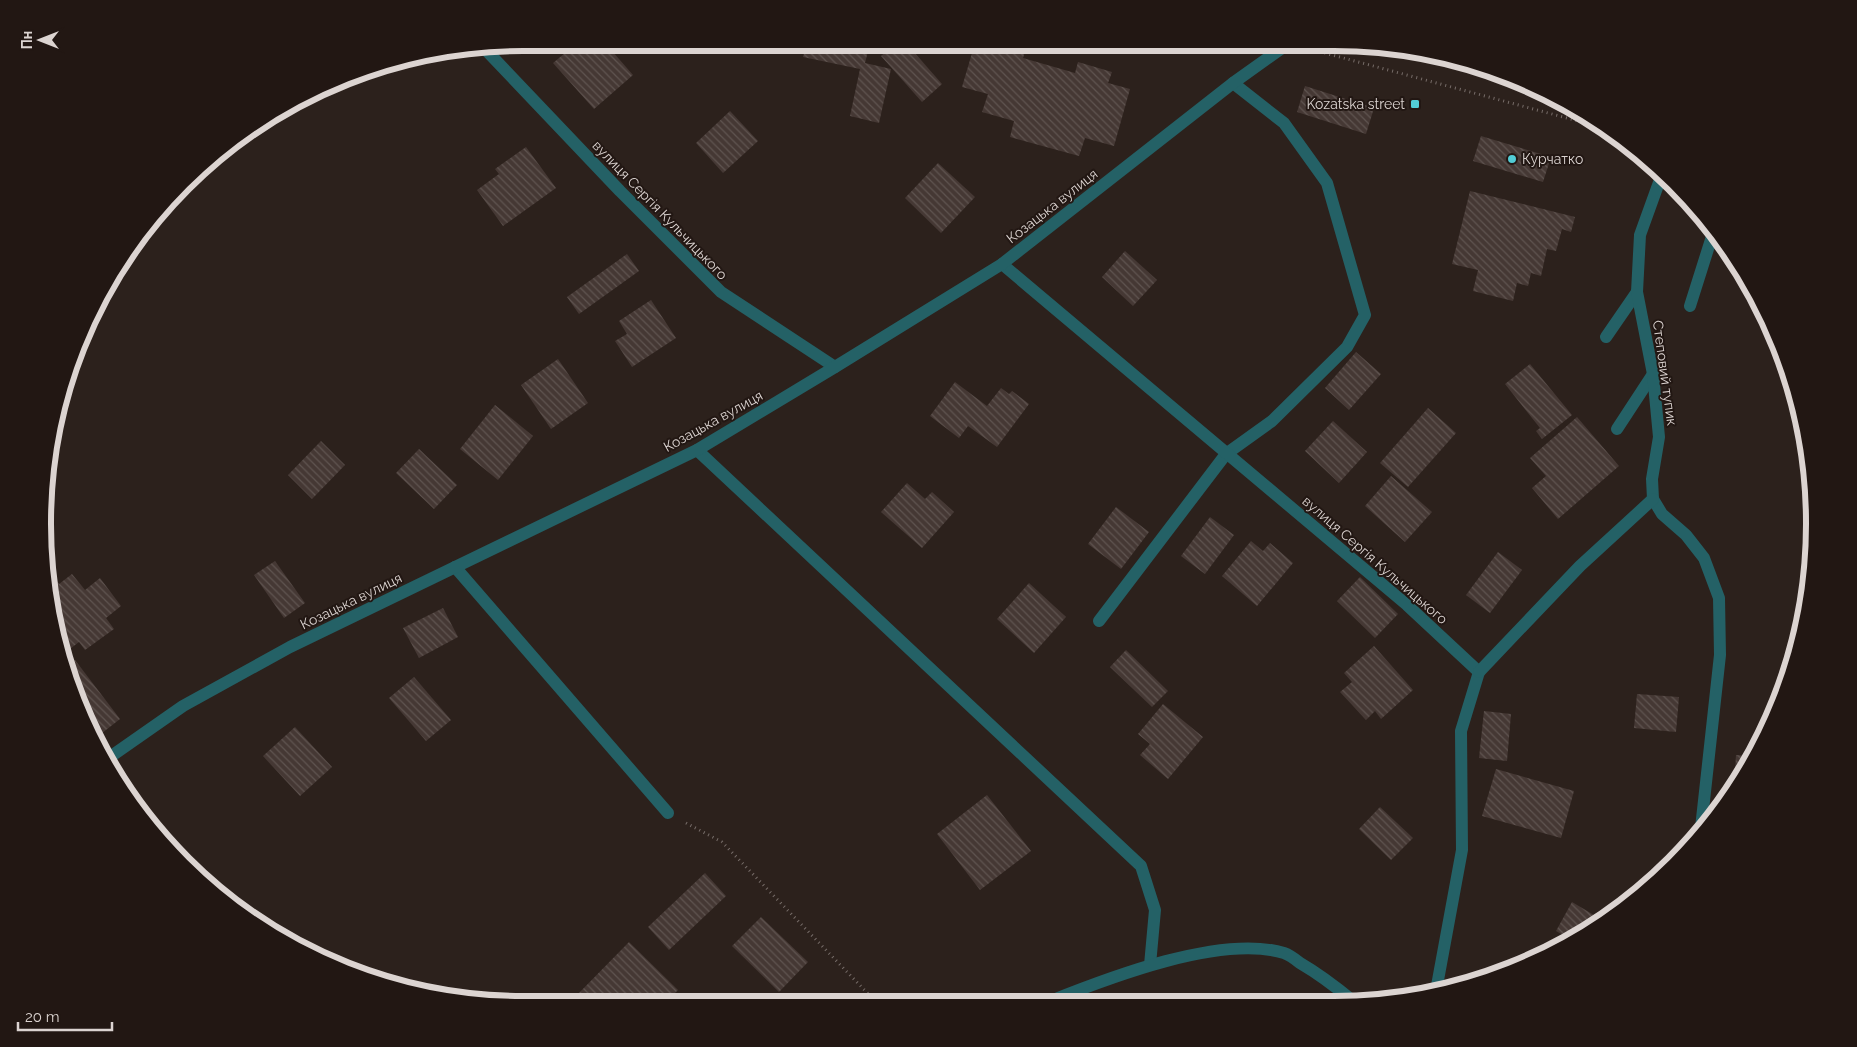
<svg xmlns="http://www.w3.org/2000/svg" width="1857" height="1047" font-family="Raleway,sans-serif">
<style>
.building{fill:url(#building-back-hatch)}
.lines{fill:none;stroke-linecap:round;stroke-linejoin:round}
.path{stroke:#776d69;stroke-width:3;stroke-dasharray:1 4;stroke-linecap:butt}
.lane{stroke:#246166;stroke-width:12}
.street{stroke:#246166;stroke-width:12}
.poi-dot{fill:#52ccd5;stroke:#221713;stroke-width:2}
.labels{text-anchor:middle;dominant-baseline:central;stroke-width:4;stroke-linejoin:round;paint-order:stroke}
.poi-label{font-size:14px;fill:#dcd4d1;stroke:#221713;text-anchor:end}
.street-label{font-size:14px;fill:#dcd4d1;stroke:#221713}
.rim{fill:none;stroke:#dcd4d1;stroke-width:6}
</style>
<defs>
<pattern id="building-back-hatch" width="6" height="6" patternUnits="userSpaceOnUse" patternTransform="scale(1.25)"><rect width="6" height="6" fill="#453834"/><path d="M-1 5l2 2M0 0l6 6M5-1l2 2" fill="none" stroke="#5f5450"/></pattern>
</defs>
<rect width="100%" height="100%" fill="#2c211c"/>
<g class="building">
<path d="M577 43H599L601 44 605 43 633 75 594 109 553 63Z"/>
<path d="M807 43H870L865 63 891 69 879 123 850 116 860 69 803 57Z"/>
<path d="M896 43H906L942 84 922 102 881 56Z"/>
<path d="M975 43H984L993 46 994 43H1010L1026 48 1023 58 1075 73 1078 62 1112 72 1108 83 1130 89 1114 146 1085 138 1079 156 1010 137 1014 121 982 112 988 94 962 87Z"/>
<path d="M1305 86 1374 108 1366 134 1297 112Z"/>
<path d="M730 111 758 141 723 173 696 143Z"/>
<path d="M1481 136 1551 157 1543 182 1473 161Z"/>
<path d="M526 147 556 188 503 226 477 190 499 174 495 169Z"/>
<path d="M938 163 975 197 941 233 905 198Z"/>
<path d="M1470 191 1575 217 1571 232 1562 229 1556 251 1547 249 1541 276 1531 273 1528 286 1517 283 1513 301 1473 291 1478 270 1452 264Z"/>
<path d="M1125 251 1157 280 1133 306 1102 277Z"/>
<path d="M627 254 639 271 579 314 567 297Z"/>
<path d="M651 300 676 338 632 367 615 341 627 334 619 321Z"/>
<path d="M1356 352 1381 374 1349 410 1325 388Z"/>
<path d="M558 359 588 403 551 429 521 385Z"/>
<path d="M1530 364 1572 415 1542 439 1536 431 1540 428 1505 384Z"/>
<path d="M955 382 987 406 1001 388 1009 394 1012 391 1029 404 997 447 968 426 959 438 930 416Z"/>
<path d="M495 405 533 436 498 480 460 449Z"/>
<path d="M1428 408 1456 433 1408 487 1380 463Z"/>
<path d="M1577 417 1619 466 1558 519 1532 488 1546 476 1530 458Z"/>
<path d="M1333 421 1367 452 1339 483 1305 451Z"/>
<path d="M321 441 345 465 312 499 288 475Z"/>
<path d="M419 449 457 485 434 509 396 473Z"/>
<path d="M1391 476 1432 512 1405 542 1365 506Z"/>
<path d="M907 483 925 499 932 492 954 512 922 548 881 512Z"/>
<path d="M1116 507 1149 532 1121 569 1088 544Z"/>
<path d="M1210 517 1234 535 1205 574 1181 556Z"/>
<path d="M1251 541 1263 551 1270 543 1293 563 1257 606 1222 576Z"/>
<path d="M1498 552 1522 570 1490 613 1466 595Z"/>
<path d="M275 561 305 603 284 618 254 575Z"/>
<path d="M72 574 85 590 100 578 121 606 106 618 114 629 85 650 79 642 66 652 49 579 53 576 59 584Z"/>
<path d="M1360 577 1398 614 1375 638 1337 601Z"/>
<path d="M1029 583 1066 617 1034 653 997 619Z"/>
<path d="M443 608 458 637 419 658 403 628Z"/>
<path d="M1374 646 1413 690 1381 719 1375 711 1366 720 1340 692 1352 682 1344 673Z"/>
<path d="M1126 650 1168 691 1152 707 1110 667Z"/>
<path d="M75 660 120 719 97 737 79 707 69 665Z"/>
<path d="M414 677 451 720 426 741 389 698Z"/>
<path d="M1637 694 1679 697 1676 732 1634 728Z"/>
<path d="M1163 704 1203 737 1168 779 1140 755 1150 744 1138 734Z"/>
<path d="M1484 711 1511 714 1507 761 1479 758Z"/>
<path d="M295 727 332 767 300 796 263 756Z"/>
<path d="M1736 755 1754 756 1750 764 1734 785Z"/>
<path d="M1496 769 1574 791 1561 838 1482 816Z"/>
<path d="M987 795 1031 851 980 890 937 834Z"/>
<path d="M1380 807 1413 838 1391 860 1359 829Z"/>
<path d="M705 873 726 896 669 950 648 927Z"/>
<path d="M1572 902 1604 921 1570 939 1556 931Z"/>
<path d="M761 917 808 962 779 992 732 946Z"/>
<path d="M629 942 678 990 665 1003H585L577 995Z"/>
</g>
<g class="lines">
<g class="path">
<path d="M1310 49 1604 128"/>
<path d="M686 823 722 842 876 1002"/>
</g>
<g class="lane">
<path d="M1690 306 1714 230"/>
<path d="M1606 337 1637 292"/>
<path d="M1617 429 1653 374"/>
<path d="M1099 621 1226 454 1272 421 1347 347 1365 315 1327 183 1284 123 1233 83"/>
</g>
<g class="street">
<path d="M485 49 620 191 721 292 835 367"/>
<path d="M1662 174 1640 235 1637 292 1653 374 1659 437 1652 479 1653 499 1662 514 1686 535 1704 558 1719 598 1720 655 1701 828"/>
<path d="M1002 264 1407 605 1479 672 1461 731 1462 850 1436 991"/>
<path d="M697 450 1141 866 1155 910 1150 965"/>
<path d="M455 567 668 813"/>
<path d="M1479 672 1580 566 1653 499"/>
<path d="M110 757 183 706 290 647 697 450 835 367 1002 264 1233 83 1289 43"/>
<path d="M1048 1002C1108 978 1221 934 1284 953 1290 955 1295 959 1300 963 1319 974 1336 987 1353 1001"/>
</g>
</g>
<g class="poi-dot">
<rect x="1410" y="99" width="10" height="10" rx="2.5"/>
<circle cx="1512" cy="159" r="5"/>
</g>
<g class="labels">
<g class="poi-label">
<text x="1405" y="104">Kozatska street</text>
<text x="1522" y="159" text-anchor="start">Курчатко</text>
</g>
<g class="street-label">
<text transform="translate(1052 206) rotate(-38)">Козацька вулиця</text>
<text transform="translate(660 210) rotate(46)">вулиця Сергія Кульчицького</text>
<text transform="translate(1665 373) rotate(82)">Степовий тупик</text>
<text transform="translate(713 421) rotate(-29)">Козацька вулиця</text>
<text transform="translate(1375 560) rotate(41)">вулиця Сергія Кульчицького</text>
<text transform="translate(351 601) rotate(-26)">Козацька вулиця</text>
</g>
</g>
<path d="M0 0H1857V1047H0ZM523 51H1334A472 472 0 0 1 1806 523V524A472 472 0 0 1 1334 996H523A472 472 0 0 1 51 524V523A472 472 0 0 1 523 51Z" fill="#221713" fill-rule="evenodd"/>
<path class="rim" d="M523 51H1334A472 472 0 0 1 1806 523V524A472 472 0 0 1 1334 996H523A472 472 0 0 1 51 524V523A472 472 0 0 1 523 51Z"/>
<g transform="translate(40 40) rotate(270)" stroke="#221713" stroke-width="4" paint-order="stroke">
<path d="M0-4L9 19L0 12L-9 19Z" fill="#dcd4d1"/>
<text y="-8" font-size="14" font-weight="bold" text-anchor="middle" fill="#dcd4d1">Пн</text>
</g>
<path d="M18 1022v8h94v-8" fill="none" stroke="#dcd4d1" stroke-width="2.5"/>
<text x="25" y="1022" font-size="15" fill="#dcd4d1" stroke="#221713" stroke-width="4" paint-order="stroke">20 m</text>
</svg>
